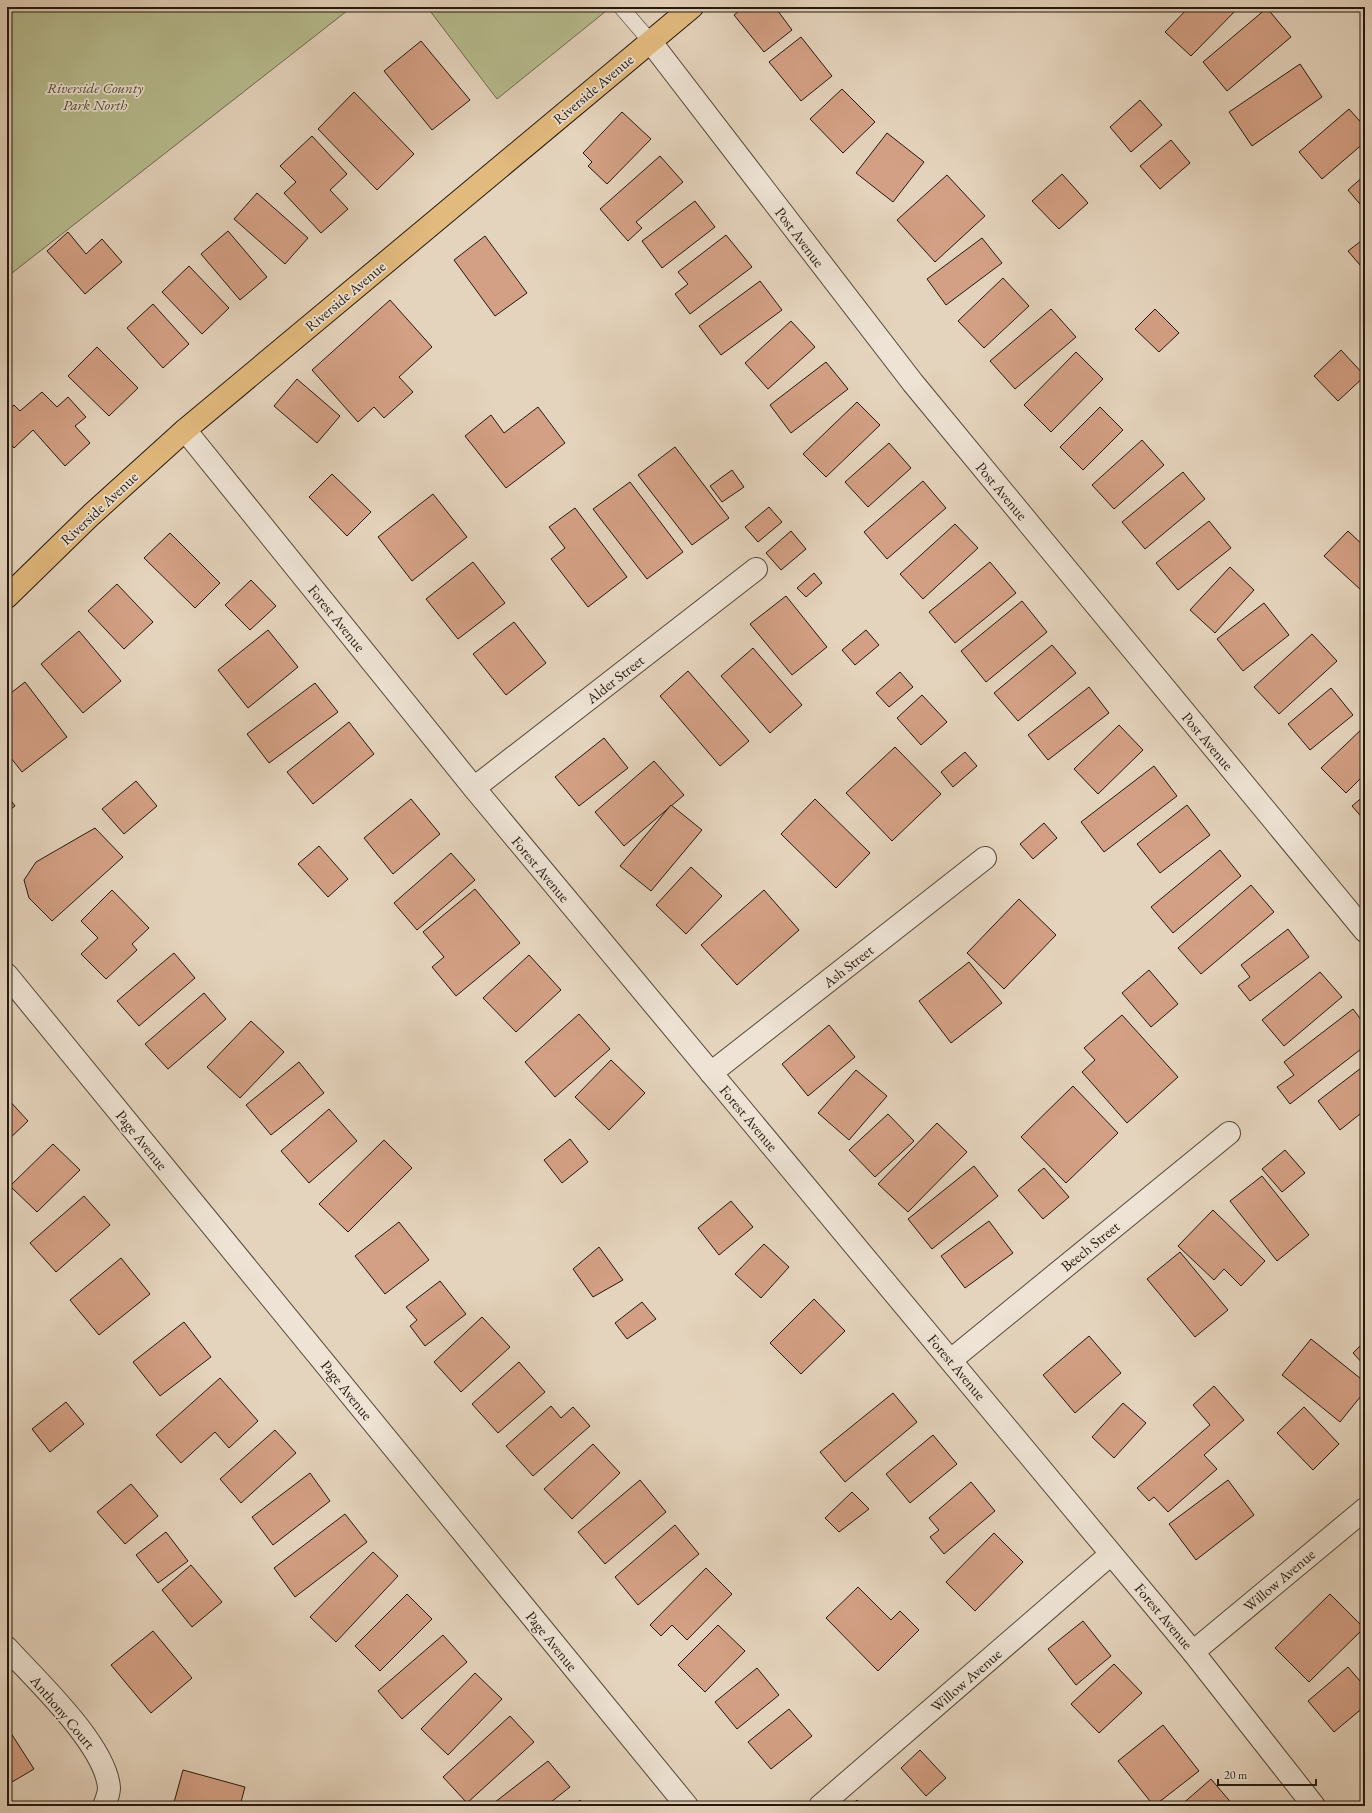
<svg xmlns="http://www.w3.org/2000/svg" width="1372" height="1813" font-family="'EB Garamond',serif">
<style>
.green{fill:#b7bc8f;stroke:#6e6a4e}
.building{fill:#d4a085;stroke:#24190d}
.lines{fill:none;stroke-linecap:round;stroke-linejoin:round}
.service-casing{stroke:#544839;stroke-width:16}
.minor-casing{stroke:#544839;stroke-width:24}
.primary-casing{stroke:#24190d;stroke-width:24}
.service{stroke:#eee3d4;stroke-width:15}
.minor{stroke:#eee3d4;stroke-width:22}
.primary{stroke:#e2ba7e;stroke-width:22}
.labels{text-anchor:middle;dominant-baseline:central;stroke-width:3.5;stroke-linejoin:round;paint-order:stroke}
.park-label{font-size:15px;font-style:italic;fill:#504a34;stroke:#eee3d4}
.street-label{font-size:15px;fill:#24190d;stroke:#eee3d4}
</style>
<rect width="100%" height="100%" fill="#e5d4bd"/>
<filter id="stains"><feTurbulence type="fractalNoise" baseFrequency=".005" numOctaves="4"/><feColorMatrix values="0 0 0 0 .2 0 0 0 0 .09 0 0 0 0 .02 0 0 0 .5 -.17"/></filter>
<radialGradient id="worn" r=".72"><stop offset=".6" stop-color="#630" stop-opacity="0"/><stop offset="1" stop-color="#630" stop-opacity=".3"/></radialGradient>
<g class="green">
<path d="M7 7H352L7 277Z"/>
<path d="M427 7H611L497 99Z"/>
</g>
<g class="building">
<path d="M744 7H775L792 30 764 52 734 15Z"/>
<path d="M1189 7H1239L1191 56 1165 32Z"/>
<path d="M1267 8 1291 37 1227 91 1203 62Z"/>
<path d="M801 37 832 76 801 101 769 62Z"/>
<path d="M421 41 470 100 432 130 384 71Z"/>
<path d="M1300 64 1322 97 1252 146 1229 112Z"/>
<path d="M842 89 875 122 843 153 810 119Z"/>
<path d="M354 92 414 154 377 190 318 129Z"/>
<path d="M1140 100 1162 125 1131 152 1110 127Z"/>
<path d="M1349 109 1365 127V142L1322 179 1299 152Z"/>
<path d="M622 112 651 139 607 184 588 166 592 162 583 153Z"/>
<path d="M887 133 924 162 893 202 856 173Z"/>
<path d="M312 136 347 174 330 190 348 209 321 233 284 193 296 182 280 166Z"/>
<path d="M1171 140 1190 163 1160 189 1140 166Z"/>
<path d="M660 156 683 182 636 222 642 228 628 241 600 209Z"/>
<path d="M1062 174 1088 203 1059 229 1032 201Z"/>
<path d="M947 175 985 216 935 262 897 220Z"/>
<path d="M1365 175V210L1348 190Z"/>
<path d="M257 193 308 238 285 264 234 219Z"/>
<path d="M695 201 715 227 662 268 642 241Z"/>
<path d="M228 231 267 277 240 300 201 254Z"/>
<path d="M68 232 86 254 102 239 122 262 85 294 47 251Z"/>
<path d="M726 235 752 267 690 314 675 294 688 284 678 272Z"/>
<path d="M485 236 527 293 495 316 454 260Z"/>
<path d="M982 238 1002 263 946 305 927 279Z"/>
<path d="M1365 238V271L1348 251Z"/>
<path d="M189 266 229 308 202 334 162 292Z"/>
<path d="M1003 278 1029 306 984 348 958 321Z"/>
<path d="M760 281 782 310 721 355 699 326Z"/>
<path d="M390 300 432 347 399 377 413 392 384 418 374 407 358 422 312 370Z"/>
<path d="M153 304 189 344 163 368 127 328Z"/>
<path d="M1051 309 1076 337 1015 389 990 361Z"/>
<path d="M1155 309 1179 333 1159 352 1135 329Z"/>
<path d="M791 321 815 347 768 389 745 363Z"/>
<path d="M97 347 138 388 109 416 68 376Z"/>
<path d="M1341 350 1365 376 1338 401 1314 376Z"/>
<path d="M1076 352 1103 379 1051 432 1024 405Z"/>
<path d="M826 362 848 389 791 433 770 405Z"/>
<path d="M297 379 340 416 317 443 274 406Z"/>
<path d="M42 392 57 407 68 397 86 417 75 426 90 443 65 466 33 430 14 448 7 440V411L14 405 20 411Z"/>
<path d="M857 402 880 425 826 477 803 454Z"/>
<path d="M538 407 565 443 506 488 465 436 491 415 504 433Z"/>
<path d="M1100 407 1123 430 1083 470 1060 447Z"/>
<path d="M1142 440 1164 465 1114 509 1092 485Z"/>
<path d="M889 443 911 468 868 507 845 482Z"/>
<path d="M675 447 729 518 692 545 638 475Z"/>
<path d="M732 470 744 487 722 502 710 486Z"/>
<path d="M1183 472 1205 499 1145 549 1122 522Z"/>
<path d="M332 474 371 512 347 536 309 497Z"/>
<path d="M923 481 946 508 887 559 864 532Z"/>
<path d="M630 482 683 552 647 579 593 509Z"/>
<path d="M433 494 467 537 412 581 378 537Z"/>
<path d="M769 507 782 522 758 542 745 527Z"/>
<path d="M575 508 627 577 588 607 551 559 565 548 549 527Z"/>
<path d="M1209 521 1231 548 1178 590 1156 563Z"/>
<path d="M955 524 978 548 923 599 900 574Z"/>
<path d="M791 531 806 549 781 570 766 553Z"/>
<path d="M1348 531 1365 547V588L1362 591 1324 556Z"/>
<path d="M170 533 220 583 195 608 144 558Z"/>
<path d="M473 562 505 603 458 639 426 599Z"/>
<path d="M990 562 1016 593 955 643 929 612Z"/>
<path d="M1230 567 1254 590 1215 633 1190 610Z"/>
<path d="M814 573 822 583 806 597 797 588Z"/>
<path d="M251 580 276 606 250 630 225 605Z"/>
<path d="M117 584 153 622 124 649 88 611Z"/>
<path d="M786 596 827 647 792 675 750 624Z"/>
<path d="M1022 601 1047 632 986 682 961 651Z"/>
<path d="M1264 603 1289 635 1243 671 1217 639Z"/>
<path d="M514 622 546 663 506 695 473 654Z"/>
<path d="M268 630 298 667 248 708 218 670Z"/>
<path d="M866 630 879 645 855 665 842 650Z"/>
<path d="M79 631 121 681 83 713 41 664Z"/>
<path d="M1312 634 1337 661 1279 714 1254 687Z"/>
<path d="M1052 645 1076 673 1018 721 994 693Z"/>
<path d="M753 648 802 705 770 733 721 676Z"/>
<path d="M688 671 749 741 720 766 660 696Z"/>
<path d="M900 672 913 687 889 707 876 693Z"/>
<path d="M25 682 67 737 22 772 7 753V696Z"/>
<path d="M315 683 338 712 269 763 247 734Z"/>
<path d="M1089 687 1109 713 1048 760 1028 735Z"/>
<path d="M1331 688 1353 715 1310 750 1288 724Z"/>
<path d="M922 695 947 722 921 745 897 718Z"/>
<path d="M349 722 374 754 313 804 287 772Z"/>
<path d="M1119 725 1143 750 1098 794 1074 769Z"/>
<path d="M1365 726V774L1346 793 1321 768Z"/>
<path d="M604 738 628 768 579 806 555 777Z"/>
<path d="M895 747 941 794 892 841 846 793Z"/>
<path d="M965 752 977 766 953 787 941 772Z"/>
<path d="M654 761 684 795 624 846 595 812Z"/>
<path d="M1154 766 1177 796 1104 852 1081 822Z"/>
<path d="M136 781 157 806 124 834 102 809Z"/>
<path d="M7 795 15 806 7 812Z"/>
<path d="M1365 795V821L1352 806Z"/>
<path d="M411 799 440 834 393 874 364 838Z"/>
<path d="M815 799 870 853 836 888 781 834Z"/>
<path d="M671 805 702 830 651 891 620 866Z"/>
<path d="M1187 805 1210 835 1160 873 1137 844Z"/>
<path d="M1044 823 1057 838 1033 859 1020 844Z"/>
<path d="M95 828 123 857 52 921 29 898 24 880 36 862Z"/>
<path d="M319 846 348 879 328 897 298 864Z"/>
<path d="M1220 850 1241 876 1173 933 1151 907Z"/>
<path d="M451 853 475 880 417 930 394 903Z"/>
<path d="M691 867 722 896 686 934 656 905Z"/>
<path d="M1251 885 1274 912 1201 974 1178 948Z"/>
<path d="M475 889 520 943 456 996 432 967 444 957 423 932Z"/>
<path d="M112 890 149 928 132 944 137 950 106 979 81 954 98 938 81 921Z"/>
<path d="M764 890 799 930 737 985 701 945Z"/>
<path d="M1019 899 1056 935 1004 989 967 953Z"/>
<path d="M1288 929 1309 957 1250 1001 1238 986 1250 977 1241 965Z"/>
<path d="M174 953 195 978 139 1026 117 1001Z"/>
<path d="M529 955 561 990 516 1032 483 998Z"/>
<path d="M969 962 1002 1003 951 1043 919 1001Z"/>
<path d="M1149 970 1178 1004 1151 1027 1122 993Z"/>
<path d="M1320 972 1342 997 1284 1046 1262 1020Z"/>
<path d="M204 993 226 1019 168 1069 145 1044Z"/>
<path d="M1353 1009 1365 1025V1046L1290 1104 1277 1087 1294 1075 1284 1062Z"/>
<path d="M579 1014 610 1049 555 1097 525 1062Z"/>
<path d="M1122 1015 1178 1077 1127 1123 1082 1072 1095 1060 1084 1048Z"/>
<path d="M251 1021 284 1052 240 1098 207 1067Z"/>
<path d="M829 1025 855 1057 808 1096 782 1064Z"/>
<path d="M611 1060 645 1093 609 1130 575 1097Z"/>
<path d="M299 1062 324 1093 271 1135 246 1105Z"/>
<path d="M1365 1065V1110L1340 1130 1318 1101Z"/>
<path d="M856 1070 887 1096 849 1140 818 1113Z"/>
<path d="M1073 1086 1118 1133 1066 1183 1021 1137Z"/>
<path d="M7 1098 28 1121 7 1141Z"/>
<path d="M329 1109 357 1141 309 1183 281 1151Z"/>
<path d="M888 1114 914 1141 875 1177 849 1150Z"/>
<path d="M937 1123 967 1152 908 1212 878 1184Z"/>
<path d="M570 1139 588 1162 562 1183 544 1160Z"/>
<path d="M384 1140 412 1168 348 1232 319 1204Z"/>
<path d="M53 1144 80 1170 37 1212 10 1186Z"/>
<path d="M1285 1150 1305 1173 1282 1192 1262 1169Z"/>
<path d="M974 1166 998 1196 932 1249 908 1219Z"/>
<path d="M1044 1168 1069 1197 1043 1219 1018 1190Z"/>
<path d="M1262 1176 1309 1235 1277 1261 1230 1201Z"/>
<path d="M84 1196 110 1225 56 1272 30 1243Z"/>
<path d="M731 1201 753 1227 719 1255 698 1228Z"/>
<path d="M1213 1210 1265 1261 1241 1286 1224 1269 1214 1280 1178 1246Z"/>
<path d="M989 1221 1013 1253 965 1288 941 1256Z"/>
<path d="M399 1222 429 1260 385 1294 355 1256Z"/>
<path d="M764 1244 789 1267 761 1298 735 1274Z"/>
<path d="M599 1247 623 1280 593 1297 573 1269Z"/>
<path d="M1180 1252 1228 1310 1195 1337 1147 1279Z"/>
<path d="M121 1258 150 1294 99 1335 70 1300Z"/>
<path d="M440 1281 466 1314 425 1346 410 1326 417 1320 406 1307Z"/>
<path d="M814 1299 845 1331 801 1374 770 1343Z"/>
<path d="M642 1302 656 1319 627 1339 615 1323Z"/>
<path d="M482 1317 510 1347 461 1392 434 1362Z"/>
<path d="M184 1322 211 1357 160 1396 133 1362Z"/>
<path d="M1089 1336 1121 1373 1075 1413 1043 1375Z"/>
<path d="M1311 1339 1365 1382V1391L1340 1422 1282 1375Z"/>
<path d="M1365 1341V1366L1353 1353Z"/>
<path d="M519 1362 545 1392 498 1433 472 1404Z"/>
<path d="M220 1378 258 1421 229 1448 215 1432 181 1463 156 1435Z"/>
<path d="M1214 1386 1244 1420 1204 1455 1217 1469 1168 1512 1154 1497 1149 1501 1137 1488 1210 1425 1193 1405Z"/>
<path d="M893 1393 917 1422 845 1482 820 1452Z"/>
<path d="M66 1402 84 1424 50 1452 32 1429Z"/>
<path d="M1123 1403 1146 1423 1114 1458 1092 1437Z"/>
<path d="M551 1406 561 1418 573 1407 590 1426 533 1476 506 1446Z"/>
<path d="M1304 1407 1339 1444 1313 1470 1277 1433Z"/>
<path d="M275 1430 296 1453 241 1503 220 1479Z"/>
<path d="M933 1435 957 1464 910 1503 886 1474Z"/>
<path d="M593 1444 620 1473 572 1519 544 1489Z"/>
<path d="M310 1473 330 1501 273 1545 252 1517Z"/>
<path d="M640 1480 666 1512 605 1564 578 1532Z"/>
<path d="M1228 1480 1254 1515 1196 1560 1169 1524Z"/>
<path d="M971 1482 995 1511 944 1554 930 1537 939 1530 929 1518Z"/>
<path d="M131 1484 158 1516 125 1544 97 1512Z"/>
<path d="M852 1492 869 1509 839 1532 825 1518Z"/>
<path d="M345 1514 367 1542 295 1597 274 1568Z"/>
<path d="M675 1525 699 1554 638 1605 615 1577Z"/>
<path d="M166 1532 188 1561 158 1583 136 1555Z"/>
<path d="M994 1533 1023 1562 975 1611 946 1582Z"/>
<path d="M373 1552 398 1576 336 1642 310 1617Z"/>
<path d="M191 1565 222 1602 192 1627 162 1590Z"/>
<path d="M706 1568 732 1594 687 1640 672 1625 661 1636 650 1625Z"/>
<path d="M858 1587 891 1620 900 1611 919 1630 878 1671 826 1618Z"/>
<path d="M407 1594 432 1619 380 1671 355 1646Z"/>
<path d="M1330 1594 1364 1628 1309 1682 1275 1648Z"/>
<path d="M1083 1621 1111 1656 1076 1685 1048 1649Z"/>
<path d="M718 1625 745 1651 705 1692 678 1665Z"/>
<path d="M153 1631 192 1678 151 1713 111 1665Z"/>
<path d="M443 1635 467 1662 402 1719 378 1691Z"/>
<path d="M1114 1664 1142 1693 1099 1733 1071 1704Z"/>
<path d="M1348 1667 1365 1687V1706L1334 1732 1308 1701Z"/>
<path d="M757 1668 779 1695 737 1729 715 1702Z"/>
<path d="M475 1673 502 1699 448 1755 421 1729Z"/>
<path d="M789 1709 812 1736 771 1769 748 1742Z"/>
<path d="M510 1716 534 1742 467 1803 443 1777Z"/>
<path d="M1163 1725 1199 1771 1154 1806 1118 1761Z"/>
<path d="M7 1727 34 1769 7 1785Z"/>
<path d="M920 1750 946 1778 926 1796 901 1768Z"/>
<path d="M548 1761 570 1787 546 1806H490Z"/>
<path d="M183 1770 245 1787 240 1806H173Z"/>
<path d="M1211 1779 1234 1806H1180Z"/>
<path d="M580 1800 585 1806H573Z"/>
<path d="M857 1800 863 1806H850Z"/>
</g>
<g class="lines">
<defs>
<path id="service" d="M621 7 650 41"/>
<g id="minor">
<path d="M650 41 913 383 1365 931"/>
<path d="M185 430 474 788 1193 1652 1314 1806"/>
<path d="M474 788 756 569"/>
<path d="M7 975 687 1806"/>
<path d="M711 1073 985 858"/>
<path d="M951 1360 1229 1133"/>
<path d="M7 1648C36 1680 106 1745 109 1788 109 1794 106 1801 104 1806"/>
<path d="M1193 1652 1365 1509"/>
<path d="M820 1806 1111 1554"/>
</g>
<path id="primary" d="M7 597 91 515 185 430 692 7"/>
</defs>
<use href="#service" class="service-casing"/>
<use href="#minor" class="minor-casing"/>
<use href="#primary" class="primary-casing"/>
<use href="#service" class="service"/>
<use href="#minor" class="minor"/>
<use href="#primary" class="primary"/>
</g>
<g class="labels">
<g class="park-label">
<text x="95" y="87">Riverside County<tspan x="95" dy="17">Park North</tspan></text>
</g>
<g class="street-label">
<text transform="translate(593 89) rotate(-40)">Riverside Avenue</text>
<text transform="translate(800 237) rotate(53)">Post Avenue</text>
<text transform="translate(345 296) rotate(-40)">Riverside Avenue</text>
<text transform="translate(1002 491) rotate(50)">Post Avenue</text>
<text transform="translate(99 508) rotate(-43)">Riverside Avenue</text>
<text transform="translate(337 618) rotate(51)">Forest Avenue</text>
<text transform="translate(615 679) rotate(-38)">Alder Street</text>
<text transform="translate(1208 741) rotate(50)">Post Avenue</text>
<text transform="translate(541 869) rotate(50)">Forest Avenue</text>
<text transform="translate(848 966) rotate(-38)">Ash Street</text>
<text transform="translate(749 1118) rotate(50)">Forest Avenue</text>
<text transform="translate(142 1140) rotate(51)">Page Avenue</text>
<text transform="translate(1090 1246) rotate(-39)">Beech Street</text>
<text transform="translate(957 1367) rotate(50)">Forest Avenue</text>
<text transform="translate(347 1390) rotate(51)">Page Avenue</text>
<text transform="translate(1279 1580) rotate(-40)">Willow Avenue</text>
<text transform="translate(1164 1616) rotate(50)">Forest Avenue</text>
<text transform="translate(552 1641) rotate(51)">Page Avenue</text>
<text transform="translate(966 1680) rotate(-41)">Willow Avenue</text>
<text transform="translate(63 1712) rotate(50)">Anthony Court</text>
</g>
</g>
<rect width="1372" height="1813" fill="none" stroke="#e5d4bd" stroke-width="24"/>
<rect x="8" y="8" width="1356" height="1797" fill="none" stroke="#24190d" stroke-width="2"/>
<rect x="12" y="12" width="1348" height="1789" fill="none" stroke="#24190d"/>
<path d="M1218 1779v6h98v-6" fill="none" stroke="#24190d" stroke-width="2"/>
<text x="1224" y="1779" font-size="12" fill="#24190d" stroke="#eee3d4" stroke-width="3" paint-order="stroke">20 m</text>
<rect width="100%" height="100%" filter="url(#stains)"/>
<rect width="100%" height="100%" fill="url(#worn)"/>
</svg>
